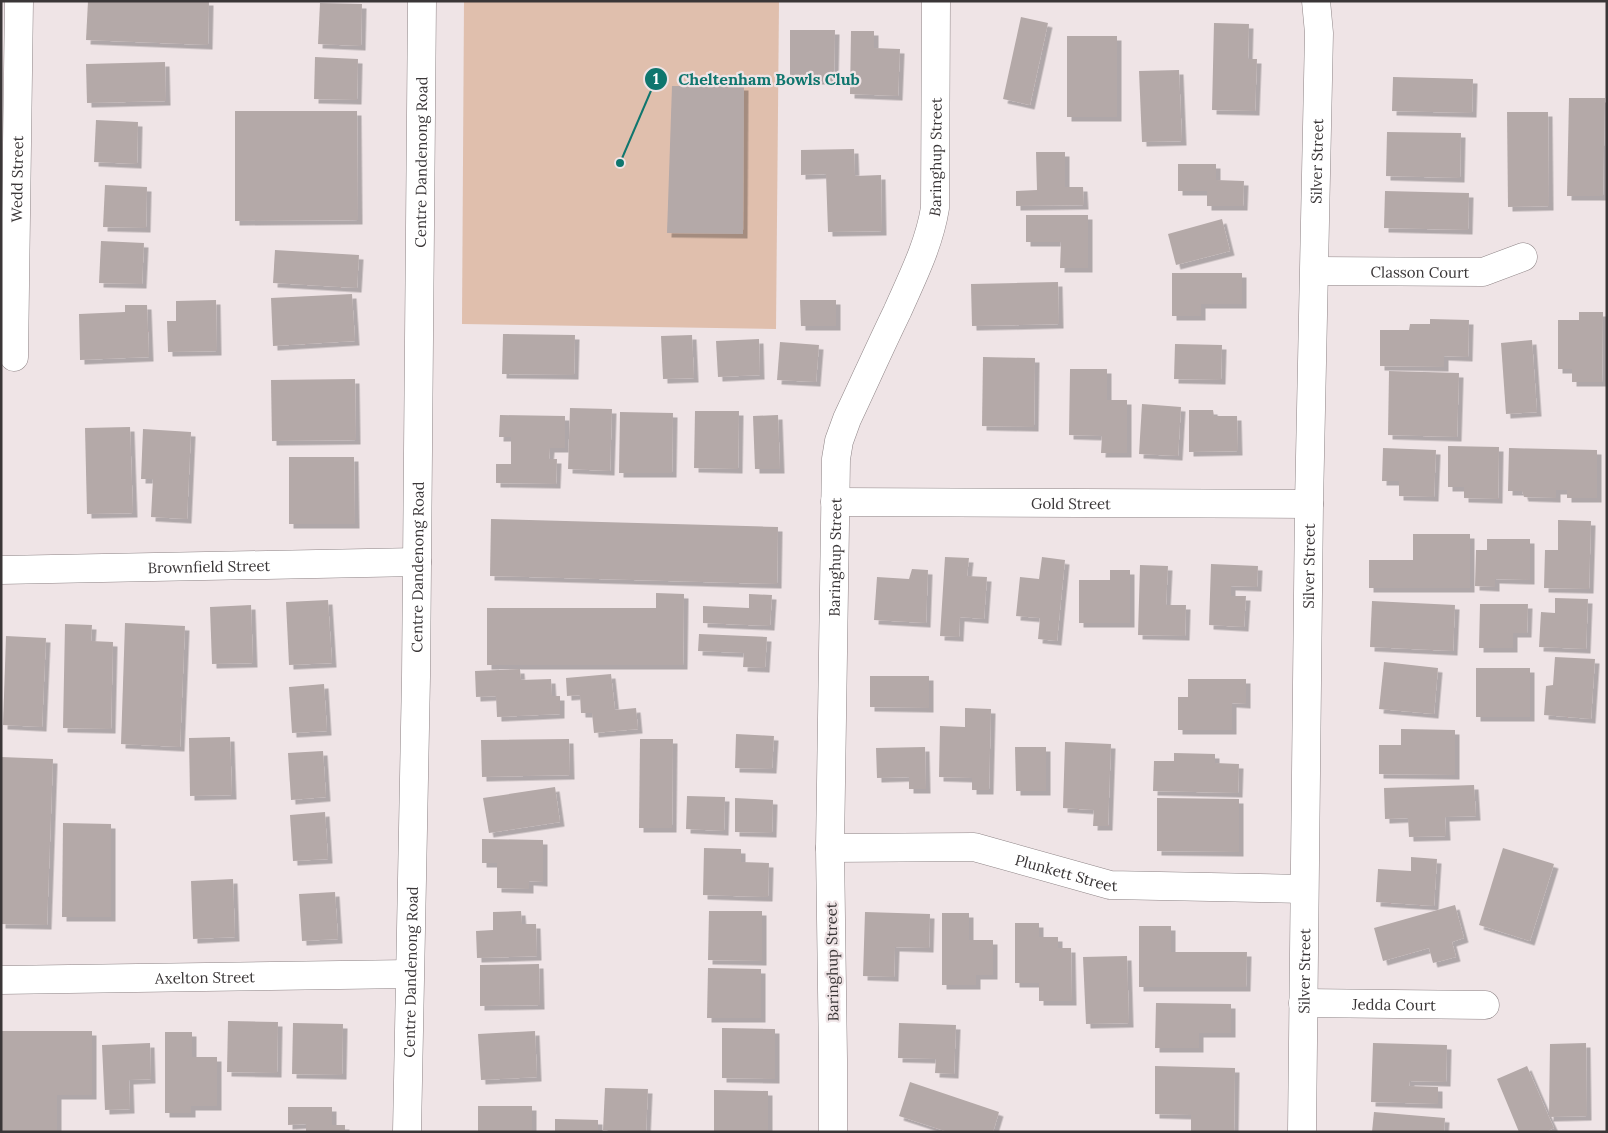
<svg xmlns="http://www.w3.org/2000/svg" width="1608" height="1133" font-family="Lora,serif">
<style>
.green{fill:#e0bfad}
.building{fill:#b4a9a8;filter:url(#shadow)}
.lines{fill:none;stroke-linecap:round;stroke-linejoin:round}
.street-casing{stroke:#8e8486;stroke-width:29}
.secondary-casing{stroke:#8e8486;stroke-width:29}
.street{stroke:#fff;stroke-width:28}
.secondary{stroke:#fff;stroke-width:28}
.labels{text-anchor:middle;dominant-baseline:central;stroke-width:4.5;stroke-linejoin:round;paint-order:stroke}
.street-label{font-size:15px;fill:#3a3637;stroke:#efe4e6}
.leader{fill:none;stroke:#0f766e;stroke-width:2}
.callout-dot{fill:#0f766e;stroke:#efe4e6;stroke-width:2}
.mark-label{font-size:15px;text-anchor:middle;font-weight:bold;fill:#fff}
.callout-label{font-size:16px;text-anchor:middle;font-weight:bold;fill:#0f766e;stroke:#efe4e6;stroke-width:4.5;stroke-linejoin:round;paint-order:stroke}
</style>
<defs>
<filter id="shadow"><feDropShadow dx="4.5" dy="4.5" stdDeviation="0" flood-color="#0004"/></filter>
</defs>
<rect width="100%" height="100%" fill="#efe4e6"/>
<path class="green" d="M464 1H779L776 329 462 324Z"/>
<g class="building">
<path d="M88 1H209L208 45 86 40Z"/>
<path d="M320 3 362 4 361 46 318 44Z"/>
<path d="M1021 17 1048 23 1030 105 1003 99Z"/>
<path d="M1214 23 1249 24 1248 59H1257L1255 111 1212 110Z"/>
<path d="M790 30H835L834 80H790Z"/>
<path d="M851 31H874V48L900 49 898 96 850 94Z"/>
<rect x="1067" y="36" width="50" height="81"/>
<path d="M315 57 358 59 357 100 314 99Z"/>
<path d="M165 62 166 101 87 103 86 64Z"/>
<path d="M1179 70 1182 141 1142 142 1139 71Z"/>
<path d="M1393 77 1473 79 1472 113 1392 111Z"/>
<path d="M672 86H744L743 234 667 233Z"/>
<path d="M1569 98H1605L1603 196H1567Z"/>
<path d="M235 111H357L358 220 235 221Z"/>
<path d="M1507 112H1548L1549 206 1508 207Z"/>
<path d="M96 120 138 122 137 164 94 162Z"/>
<path d="M1387 132 1461 133 1460 178 1386 176Z"/>
<path d="M854 149 855 176 881 175 882 231 828 232 826 174 801 175V150Z"/>
<path d="M1036 152H1065V187H1083L1084 205 1016 206V191L1037 190Z"/>
<path d="M1178 164H1216V180L1244 181 1243 206H1207V191H1178Z"/>
<path d="M105 185 147 187 146 228 103 227Z"/>
<path d="M1385 191 1469 193 1468 230 1384 228Z"/>
<path d="M1026 215H1088V268H1060L1061 242H1026Z"/>
<path d="M1222 219 1230 251 1176 265 1168 234Z"/>
<path d="M101 241 144 243 142 284 99 283Z"/>
<path d="M275 250 359 255 357 288 273 283Z"/>
<path d="M1172 273H1242V304H1201V316H1172Z"/>
<path d="M1058 282 1059 324 972 326 971 284Z"/>
<path d="M352 294 355 341 273 346 271 298Z"/>
<path d="M216 300 217 351 168 352 167 321H176V301Z"/>
<path d="M800 300H836V326H801Z"/>
<path d="M125 305H147L149 357 80 360 79 314 125 312Z"/>
<path d="M1579 312H1603L1602 382H1572V369H1558V320H1579Z"/>
<path d="M1430 319 1469 320 1468 357 1444 356V367L1380 366V330H1409L1410 324H1430Z"/>
<path d="M503 334 575 335 574 375 502 374Z"/>
<path d="M692 335 694 378 663 379 661 336Z"/>
<path d="M759 339 760 375 718 377 716 341Z"/>
<path d="M1532 340 1537 412 1506 414 1501 343Z"/>
<path d="M780 342 819 345 816 382 777 380Z"/>
<path d="M1175 344 1222 345 1221 380 1174 379Z"/>
<path d="M983 357 1035 358 1034 427 982 426Z"/>
<path d="M1070 369H1107V400H1127V453H1101L1102 436 1069 435Z"/>
<path d="M1389 371 1459 373 1457 437 1388 435Z"/>
<path d="M355 379 356 440 272 441 271 380Z"/>
<path d="M1142 404 1181 407 1178 456 1139 454Z"/>
<path d="M570 408 612 409 610 471 568 469Z"/>
<path d="M1189 410H1213L1214 416H1237L1238 451 1189 452Z"/>
<path d="M695 411H739L738 469 694 468Z"/>
<path d="M620 412 673 413 672 473H619Z"/>
<path d="M500 415 565 416V448H550L549 459H557L556 484 496 483V464H511V437H499Z"/>
<path d="M778 415 780 469H755L753 416Z"/>
<path d="M130 427 133 513 87 514 85 428Z"/>
<path d="M143 429 191 432 187 519 151 517 153 479H141Z"/>
<path d="M1448 446 1499 447 1498 499 1464 498V487H1448Z"/>
<path d="M1383 448 1436 450 1434 497 1399 496V481H1382Z"/>
<path d="M1509 448 1597 450V498H1567V490H1556V498L1524 497 1522 491H1508Z"/>
<path d="M289 457H354L355 524H289Z"/>
<path d="M491 519 778 527 777 584 490 576Z"/>
<path d="M1558 520 1591 521 1589 589 1544 588 1545 550H1558Z"/>
<path d="M1413 534H1470V588H1369V560H1413Z"/>
<path d="M1487 539H1530V580L1495 579V587L1475 586 1476 550H1487Z"/>
<path d="M945 557 969 558 967 576 987 577 984 619 960 617 959 637 940 636Z"/>
<path d="M1042 557 1065 560 1057 641 1038 639 1040 618 1016 616 1020 577 1039 579Z"/>
<path d="M1211 564 1258 566 1257 587 1231 586V596H1246L1244 627 1209 625Z"/>
<path d="M1140 565 1168 566 1166 605H1186L1185 636 1138 635Z"/>
<path d="M912 569 928 570 926 623 874 620 877 577 909 579Z"/>
<path d="M1110 570H1130V623H1079V580H1110Z"/>
<path d="M656 593 684 594 683 665H487V608H656Z"/>
<path d="M749 594 772 595 770 626 703 623V606L749 608Z"/>
<path d="M1555 598 1588 599 1586 649 1539 647 1541 612 1555 613Z"/>
<path d="M328 600 332 663 289 665 286 602Z"/>
<path d="M1372 601 1455 605 1453 651 1370 647Z"/>
<path d="M1480 604H1528L1527 633H1513V648H1479Z"/>
<path d="M251 605 253 663 212 664 210 607Z"/>
<path d="M125 623 185 626 180 747 121 744Z"/>
<path d="M65 624 92 625 91 641 113 642 111 729 63 728Z"/>
<path d="M699 634 767 637 765 668 743 667 744 653 698 651Z"/>
<path d="M6 636 46 638 42 727 3 725Z"/>
<path d="M1555 657 1595 659 1591 719 1544 715 1546 686 1553 685Z"/>
<path d="M1384 662 1438 668 1434 714 1379 709Z"/>
<rect x="1476" y="668" width="54" height="49"/>
<path d="M520 669 521 680 551 679 552 696H560V714L497 717 496 696 476 697 475 671Z"/>
<path d="M611 674 615 710 636 708 638 729 594 733 592 713H581L580 695 567 696 566 678Z"/>
<path d="M870 676H929V708L870 707Z"/>
<path d="M1188 679H1246V704L1232 703V730H1178V697H1188Z"/>
<path d="M324 684 327 731 292 733 289 687Z"/>
<path d="M965 708 991 709 989 790H972V778L939 777 940 726 965 727Z"/>
<path d="M1401 729 1455 730V775L1379 774V745H1401Z"/>
<path d="M736 734 774 736 772 769 735 768Z"/>
<path d="M230 737 232 795 190 796 189 738Z"/>
<path d="M569 739 570 775 482 777 481 740Z"/>
<path d="M640 739H673L672 828H639Z"/>
<path d="M1065 742 1111 744 1108 826H1093L1094 810 1063 808Z"/>
<path d="M925 747 926 789H909V777L877 778 876 748Z"/>
<path d="M1015 747H1046V791H1016Z"/>
<path d="M323 751 326 797 291 800 288 753Z"/>
<path d="M1174 753 1215 754V763L1239 764 1238 793 1153 791 1154 761H1174Z"/>
<path d="M1 757 53 759 47 925 1 924Z"/>
<path d="M1474 785 1476 816 1445 817 1446 836 1409 837 1408 818 1385 819 1384 788Z"/>
<path d="M555 787 560 822 489 833 483 798Z"/>
<path d="M687 796 725 797 724 831 686 829Z"/>
<path d="M735 798 773 800 772 833 735 832Z"/>
<path d="M1157 798 1239 799V852L1157 851Z"/>
<path d="M325 812 328 859 293 861 290 815Z"/>
<path d="M63 823 111 824V917H62Z"/>
<path d="M482 839 543 840V882L529 881V889L497 888V863H482Z"/>
<path d="M704 848 741 849V862L769 863 768 897 703 895Z"/>
<path d="M1503 848 1554 864 1530 941 1479 925Z"/>
<path d="M1411 857 1437 859 1434 906 1376 902 1378 869 1411 871Z"/>
<path d="M233 879 235 937 193 939 191 881Z"/>
<path d="M335 892 338 939 302 941 299 894Z"/>
<path d="M1455 905 1464 938 1452 942 1456 957 1433 963 1429 948 1383 961 1374 928Z"/>
<path d="M521 911 522 924H536L537 956 477 958 476 931 493 930V912Z"/>
<path d="M709 911H762V961L708 960Z"/>
<path d="M865 912 930 914 929 948 895 947 894 977 863 976Z"/>
<path d="M942 913H969V940H993V975H976V985H942Z"/>
<path d="M1015 923H1039V937H1058V948H1071L1072 1001H1039V983H1015Z"/>
<path d="M1139 926H1171V952H1247L1246 987H1139Z"/>
<path d="M1127 956 1129 1023 1086 1024 1083 957Z"/>
<path d="M539 964 540 1005 480 1006V965Z"/>
<path d="M708 968 761 969V1018H707Z"/>
<path d="M1156 1003 1231 1004V1033H1199V1048H1155Z"/>
<path d="M228 1021 278 1022 277 1073 227 1072Z"/>
<path d="M293 1023 343 1024 342 1075 292 1074Z"/>
<path d="M899 1023 956 1025 954 1074 935 1073 936 1059 898 1058Z"/>
<path d="M722 1028 775 1029V1079L722 1078Z"/>
<path d="M1 1031H92V1095H57V1132H1Z"/>
<path d="M535 1031 537 1077 481 1080 478 1034Z"/>
<path d="M165 1032H192V1057H217V1106H191V1113H165Z"/>
<path d="M150 1043 151 1079 129 1080 130 1109 105 1110 102 1045Z"/>
<path d="M1373 1043 1447 1045 1446 1082 1410 1081 1409 1086 1438 1087V1104L1371 1102Z"/>
<path d="M1586 1043 1587 1116 1549 1117 1554 1128 1546 1132H1519L1497 1079 1527 1066 1549 1117 1550 1044Z"/>
<path d="M1155 1066 1235 1068 1234 1132H1191V1115L1155 1114Z"/>
<path d="M910 1082 999 1112 993 1132H948L899 1116Z"/>
<path d="M605 1088 648 1089 646 1131 603 1130Z"/>
<path d="M714 1090 768 1091V1132H714Z"/>
<rect x="478" y="1106" width="54" height="26"/>
<path d="M288 1107H332V1125H345V1132H306V1124L288 1125Z"/>
<path d="M1374 1112 1445 1118 1444 1132H1372Z"/>
<path d="M555 1119 598 1120V1132H555Z"/>
</g>
<g class="lines">
<defs>
<g id="street">
<path id="s1" d="M1315 271 1483 272 1523 257"/>
<path id="s2" d="M14 357 19 1"/>
<path id="s3" d="M835 502 1309 504"/>
<path id="s4" d="M1 570 417 562"/>
<path id="s5" d="M830 848 974 847 1110 885 1304 889"/>
<path id="s6" d="M1 980 409 974"/>
<path id="s7" d="M1303 1003 1485 1005"/>
<path id="s8" d="M833 1132V1059L830 848 836 459 839 441 847 419C864 383 880 347 897 312 912 278 929 245 935 208L936 1"/>
<path id="s9" d="M1302 1132 1309 504 1319 33 1316 1"/>
</g>
<g id="secondary">
<path id="s10" d="M407 1132 416 677 422 1"/>
</g>
</defs>
<use href="#street" class="street-casing"/>
<use href="#secondary" class="secondary-casing"/>
<use href="#street" class="street"/>
<use href="#secondary" class="secondary"/>
</g>
<g class="labels">
<g class="street-label">
<text stroke="none"><textPath href="#s8" startOffset="995">Baringhup Street</textPath></text>
<text stroke="none"><textPath href="#s9" startOffset="971">Silver Street</textPath></text>
<text stroke="none"><textPath href="#s10" startOffset="970">Centre Dandenong Road</textPath></text>
<text stroke="none"><textPath href="#s2" startOffset="178">Wedd Street</textPath></text>
<text stroke="none"><textPath href="#s1" startOffset="105">Classon Court</textPath></text>
<text stroke="none"><textPath href="#s3" startOffset="236">Gold Street</textPath></text>
<text stroke="none"><textPath href="#s8" startOffset="575">Baringhup Street</textPath></text>
<text stroke="none"><textPath href="#s4" startOffset="208">Brownfield Street</textPath></text>
<text stroke="none"><textPath href="#s9" startOffset="566">Silver Street</textPath></text>
<text stroke="none"><textPath href="#s10" startOffset="565">Centre Dandenong Road</textPath></text>
<text stroke="none"><textPath href="#s5" startOffset="240">Plunkett Street</textPath></text>
<text transform="translate(832 962) rotate(-91)">Baringhup Street</text>
<text stroke="none"><textPath href="#s10" startOffset="160">Centre Dandenong Road</textPath></text>
<text stroke="none"><textPath href="#s9" startOffset="161">Silver Street</textPath></text>
<text stroke="none"><textPath href="#s6" startOffset="204">Axelton Street</textPath></text>
<text stroke="none"><textPath href="#s7" startOffset="91">Jedda Court</textPath></text>
</g>
</g>
<path class="leader" d="M620 163L656 79"/>
<g class="callout-dot">
<circle cx="620" cy="163" r="5"/>
<circle cx="656" cy="79" r="12"/>
</g>
<g class="mark-label">
<text x="656" y="84">1</text>
</g>
<g class="callout-label">
<text x="769" y="85">Cheltenham Bowls Club</text>
</g>
<rect width="1608" height="1133" fill="none" stroke="#3a3637" stroke-width="5"/>
</svg>
